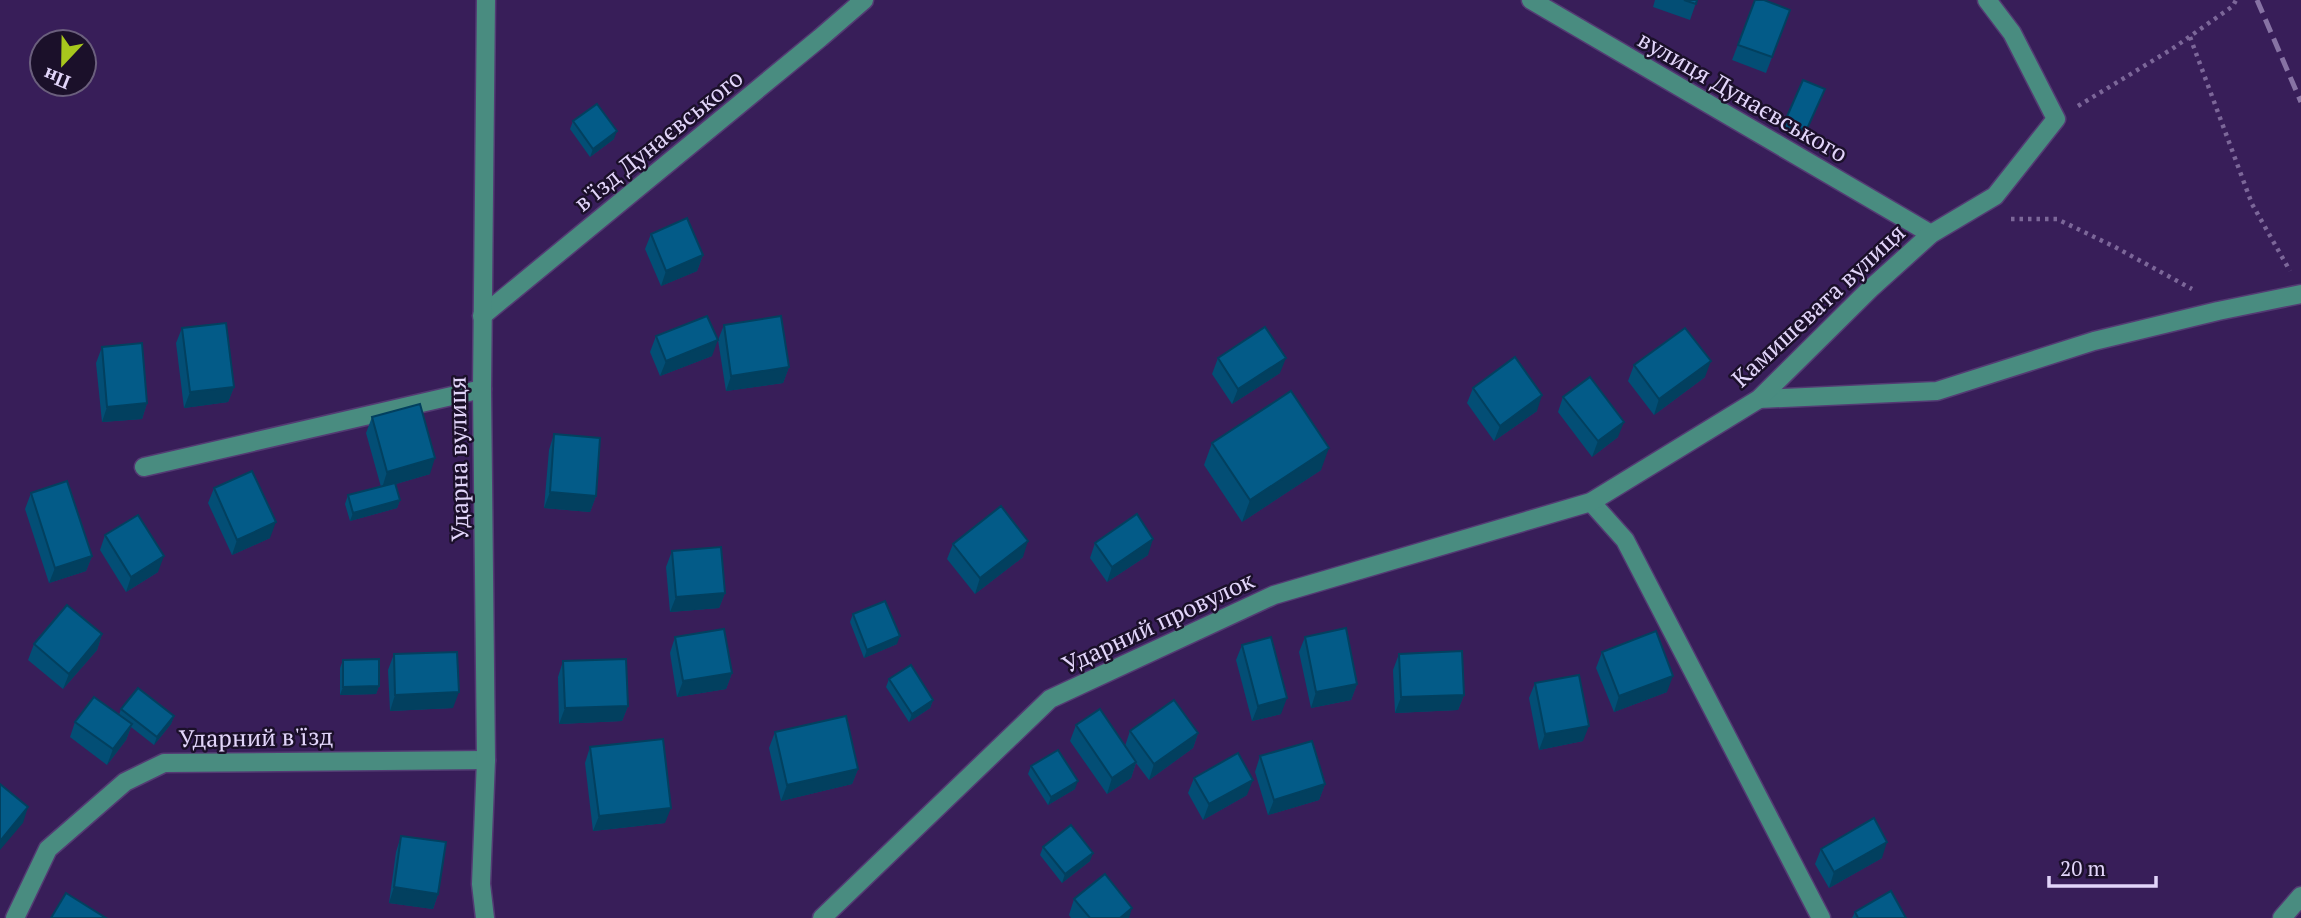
<svg xmlns="http://www.w3.org/2000/svg" width="2301" height="918" font-family="'PT Serif',serif">
<style>
.lines{fill:none;stroke-linecap:round;stroke-linejoin:round}
.minor-casing{stroke:#533b73;stroke-width:21}
.path{stroke:#7c6799;stroke-width:4.5;stroke-dasharray:3.5 5;stroke-linecap:butt}
.minor{stroke:#498c80;stroke-width:18}
.rail{stroke:#8773a4;stroke-width:5;stroke-dasharray:14 7;stroke-linecap:butt}
.wall{fill:#034e75}
.shaded-wall{fill:#02405f}
.building{fill:#035b88;stroke:#02405f;stroke-width:2}
.labels{text-anchor:middle;dominant-baseline:central;stroke-width:5;stroke-linejoin:round;paint-order:stroke}
.street-label{font-size:24px;fill:#e2d5fa;stroke:#1b102a}
</style>
<rect width="100%" height="100%" fill="#381e59"/>
<g class="lines">
<defs>
<g id="minor">
<path d="M1531 0 1931 234"/>
<path d="M482 316 820 38 864 0"/>
<path d="M1759 399 1937 391 2094 341 2218 311 2301 294"/>
<path d="M144 467 482 389"/>
<path d="M1591 502 1625 540 1821 918"/>
<path d="M15 918 48 849 125 782 164 763 486 760"/>
<path d="M485 918 481 884 486 760 482 389 486 0"/>
<path d="M822 918 1050 699 1274 595 1591 502 1759 399 1870 289 1931 234 1995 196 2056 119 2012 33 1987 0"/>
<path d="M2282 918 2301 896"/>
</g>
</defs>
<use href="#minor" class="minor-casing"/>
<g class="path">
<path d="M2190 37 2252 204 2290 271"/>
<path d="M2078 106 2172 49 2233 6 2236 0"/>
<path d="M2011 219H2057L2115 247 2192 289"/>
</g>
<use href="#minor" class="minor"/>
<path class="rail" d="M2257 0 2301 102"/>
</g>
<g class="wall">
<path d="M1655 0H1697L1690 20 1653 7Z"/>
<path d="M1755 0 1790 10 1766 73 1732 60Z"/>
<path d="M1825 89 1803 139 1782 129 1785 121Z"/>
<path d="M573 121 614 139 590 157 570 129Z"/>
<path d="M651 234 703 255 697 271 661 286 645 249Z"/>
<path d="M724 325 789 367 783 383 726 391 718 340Z"/>
<path d="M182 328 234 387 228 402 184 408 176 343Z"/>
<path d="M656 336 712 356 660 376 650 352Z"/>
<path d="M102 347 147 403 142 419 102 422 96 363Z"/>
<path d="M1218 358 1280 373 1232 404 1212 374Z"/>
<path d="M1634 365 1705 377 1654 415 1628 381Z"/>
<path d="M1473 388 1537 411 1494 441 1467 403Z"/>
<path d="M1563 397 1618 437 1592 457 1558 412Z"/>
<path d="M372 417 430 474 396 484 400 500 397 508 350 521 345 504 348 495 381 487 366 433Z"/>
<path d="M554 434 596 496 590 512 544 508 549 450Z"/>
<path d="M1212 443 1321 470 1242 522 1204 465Z"/>
<path d="M214 488 270 538 232 555 208 503Z"/>
<path d="M31 493 92 556 86 571 49 583 25 509Z"/>
<path d="M105 535 158 572 126 592 100 550Z"/>
<path d="M1095 543 1148 555 1107 582 1090 558Z"/>
<path d="M953 544 1023 557 975 594 947 559Z"/>
<path d="M672 551 725 593 719 608 670 612 666 567Z"/>
<path d="M853 614 897 644 864 658 850 622Z"/>
<path d="M102 634 97 650 63 689 28 660 34 644Z"/>
<path d="M675 637 732 673 726 689 677 697 670 653Z"/>
<path d="M1305 637 1357 684 1351 700 1311 708 1299 652Z"/>
<path d="M1242 645 1281 714 1252 721 1236 660Z"/>
<path d="M1602 652 1667 692 1614 712 1596 668Z"/>
<path d="M394 654 453 708 390 711 388 670Z"/>
<path d="M1399 654 1464 695 1458 710 1395 713 1393 670Z"/>
<path d="M343 660 379 686 376 694 340 695V668Z"/>
<path d="M563 661 628 706 622 721 559 724 558 677Z"/>
<path d="M889 679 933 700 930 708 909 722 886 687Z"/>
<path d="M1535 683 1583 741 1539 750 1529 698Z"/>
<path d="M121 709 174 716 171 724 154 745 131 727 126 740 107 765 70 737 75 722 119 715Z"/>
<path d="M1076 725 1125 746 1130 731 1198 733 1193 748 1149 780 1136 763 1131 778 1107 794 1070 741Z"/>
<path d="M775 732 858 769 852 784 781 801 769 748Z"/>
<path d="M590 747 665 823 593 831 585 763Z"/>
<path d="M1260 756 1325 784 1319 800 1268 815 1255 772Z"/>
<path d="M1031 766 1075 789 1048 805 1028 774Z"/>
<path d="M1194 778 1247 795 1203 820 1188 793Z"/>
<path d="M401 836 438 894 433 909 389 903 396 852Z"/>
<path d="M1043 847 1090 861 1062 883 1040 855Z"/>
<path d="M1821 849 1882 858 1829 888 1815 864Z"/>
<path d="M1074 899 1129 918H1071L1069 915Z"/>
<path d="M1855 912 1906 918H1852Z"/>
</g>
<g class="shaded-wall">
<path d="M617 131 614 139 590 157 593 149Z"/>
<path d="M703 255 697 271 661 286 666 271Z"/>
<path d="M718 340 712 356 660 376 666 361Z"/>
<path d="M1286 358 1280 373 1232 404 1238 389Z"/>
<path d="M1711 361 1705 377 1654 415 1659 399Z"/>
<path d="M789 367 783 383 726 391 731 376Z"/>
<path d="M234 387 228 402 184 408 190 392Z"/>
<path d="M1542 395 1537 411 1494 441 1500 426Z"/>
<path d="M147 403 142 419 102 422 107 407Z"/>
<path d="M1624 422 1618 437 1592 457 1598 441Z"/>
<path d="M1329 448 1321 470 1242 522 1250 500Z"/>
<path d="M435 458 430 474 382 488 387 472Z"/>
<path d="M550 492 596 496 590 512 544 508Z"/>
<path d="M400 500 397 508 350 521 353 513Z"/>
<path d="M276 522 270 538 232 555 237 540Z"/>
<path d="M1153 539 1148 555 1107 582 1112 567Z"/>
<path d="M1028 541 1023 557 975 594 980 578Z"/>
<path d="M92 556 86 571 49 583 55 568Z"/>
<path d="M164 556 158 572 126 592 131 577Z"/>
<path d="M725 593 719 608 670 612 676 597Z"/>
<path d="M102 634 97 650 63 689 69 674Z"/>
<path d="M900 636 897 644 864 658 867 650Z"/>
<path d="M732 673 726 689 677 697 683 681Z"/>
<path d="M1673 676 1667 692 1614 712 1619 696Z"/>
<path d="M1357 684 1351 700 1311 708 1316 692Z"/>
<path d="M379 686 376 694 340 695 343 687Z"/>
<path d="M459 692 453 708 390 711 395 695Z"/>
<path d="M1464 695 1458 710 1395 713 1401 697Z"/>
<path d="M1287 698 1281 714 1252 721 1258 706Z"/>
<path d="M933 700 930 708 909 722 912 714Z"/>
<path d="M628 706 622 721 559 724 565 708Z"/>
<path d="M174 716 171 724 154 745 157 737Z"/>
<path d="M132 724 126 740 107 765 113 749Z"/>
<path d="M1589 726 1583 741 1539 750 1545 734Z"/>
<path d="M1198 733 1193 748 1149 780 1154 764Z"/>
<path d="M1136 762 1131 778 1107 794 1112 778Z"/>
<path d="M858 769 852 784 781 801 787 785Z"/>
<path d="M1253 780 1247 795 1203 820 1209 804Z"/>
<path d="M1078 781 1075 789 1048 805 1051 797Z"/>
<path d="M1325 784 1319 800 1268 815 1274 800Z"/>
<path d="M28 807 23 823 0 850V841Z"/>
<path d="M671 808 665 823 593 831 599 816Z"/>
<path d="M1887 842 1882 858 1829 888 1834 872Z"/>
<path d="M1093 853 1090 861 1062 883 1065 874Z"/>
<path d="M394 887 438 894 433 909 389 903Z"/>
<path d="M1132 908 1129 918H1120Z"/>
</g>
<g class="building">
<path d="M1684 0H1697L1696 4Z"/>
<path d="M1755 0H1764L1790 10 1772 57 1738 45Z"/>
<path d="M1803 80 1825 89 1806 131 1785 121Z"/>
<path d="M597 104 617 131 593 149 573 121Z"/>
<path d="M687 218 703 255 666 271 651 234Z"/>
<path d="M707 316 718 340 666 361 656 336Z"/>
<path d="M781 316 789 367 731 376 724 325Z"/>
<path d="M226 323 234 387 190 392 182 328Z"/>
<path d="M1265 327 1286 358 1238 389 1218 358Z"/>
<path d="M1685 328 1711 361 1659 399 1634 365Z"/>
<path d="M142 343 147 403 107 407 102 347Z"/>
<path d="M1515 357 1542 395 1500 426 1473 388Z"/>
<path d="M1590 377 1624 422 1598 441 1563 397Z"/>
<path d="M1291 391 1329 448 1250 500 1212 443Z"/>
<path d="M420 404 435 458 387 472 372 417Z"/>
<path d="M554 434 600 438 596 496 550 492Z"/>
<path d="M252 471 276 522 237 540 214 488Z"/>
<path d="M67 481 92 556 55 568 31 493Z"/>
<path d="M395 483 400 500 353 513 348 495Z"/>
<path d="M1001 506 1028 541 980 578 953 544Z"/>
<path d="M1137 514 1153 539 1112 567 1095 543Z"/>
<path d="M138 515 164 556 131 577 105 535Z"/>
<path d="M721 547 725 593 676 597 672 551Z"/>
<path d="M885 601 900 636 867 650 853 614Z"/>
<path d="M67 605 102 634 69 674 34 644Z"/>
<path d="M1346 628 1357 684 1316 692 1305 637Z"/>
<path d="M724 629 732 673 683 681 675 637Z"/>
<path d="M1656 631 1673 676 1619 696 1602 652Z"/>
<path d="M1271 637 1287 698 1258 706 1242 645Z"/>
<path d="M1462 651 1464 695 1401 697 1399 654Z"/>
<path d="M457 652 459 692 395 695 394 654Z"/>
<path d="M379 659V686L343 687V660Z"/>
<path d="M626 659 628 706 565 708 563 661Z"/>
<path d="M911 665 933 700 912 714 889 679Z"/>
<path d="M1579 675 1589 726 1545 734 1535 683Z"/>
<path d="M138 688 174 716 157 737 121 709Z"/>
<path d="M94 697 132 724 113 749 75 722Z"/>
<path d="M1174 700 1198 733 1154 764 1130 731Z"/>
<path d="M1100 709 1136 762 1112 778 1076 725Z"/>
<path d="M846 716 858 769 787 785 775 732Z"/>
<path d="M663 739 671 808 599 816 590 747Z"/>
<path d="M1312 741 1325 784 1274 800 1260 756Z"/>
<path d="M1058 750 1078 781 1051 797 1031 766Z"/>
<path d="M1238 753 1253 780 1209 804 1194 778Z"/>
<path d="M0 784 28 807 0 841Z"/>
<path d="M1874 818 1887 842 1834 872 1821 849Z"/>
<path d="M1071 825 1093 853 1065 874 1043 847Z"/>
<path d="M401 836 446 842 438 894 394 887Z"/>
<path d="M1105 874 1132 908 1120 918H1090L1074 899Z"/>
<path d="M1891 891 1906 918H1858L1855 912Z"/>
<path d="M66 893 106 918H51Z"/>
</g>
<g class="labels">
<g class="street-label">
<text transform="translate(1743 96) rotate(30)">вулиця Дунаєвського</text>
<text transform="translate(658 140) rotate(-39)">в'їзд Дунаєвського</text>
<text transform="translate(1818 305) rotate(-43)">Камишевата вулиця</text>
<text transform="translate(458 459) rotate(-91)">Ударна вулиця</text>
<text transform="translate(1158 622) rotate(-25)">Ударний провулок</text>
<text transform="translate(256 737) rotate(-1)">Ударний в'їзд</text>
</g>
</g>
<g transform="translate(63 63) rotate(202)"><circle r="33" fill="#1b102a" stroke="#6b5f7d" stroke-width="2"/>
<path d="M0-5L12 26L0 18L-12 26Z" fill="#a8c71d"/>
<text y="-10" font-size="19" font-weight="bold" text-anchor="middle" fill="#e2d5fa">Пн</text>
</g>
<path d="M2049 876v10h107v-10" fill="none" stroke="#e2d5fa" stroke-width="3.5"/>
<text x="2060" y="876" font-size="21" fill="#e2d5fa" stroke="#1b102a" stroke-width="5" paint-order="stroke">20 m</text>
</svg>
